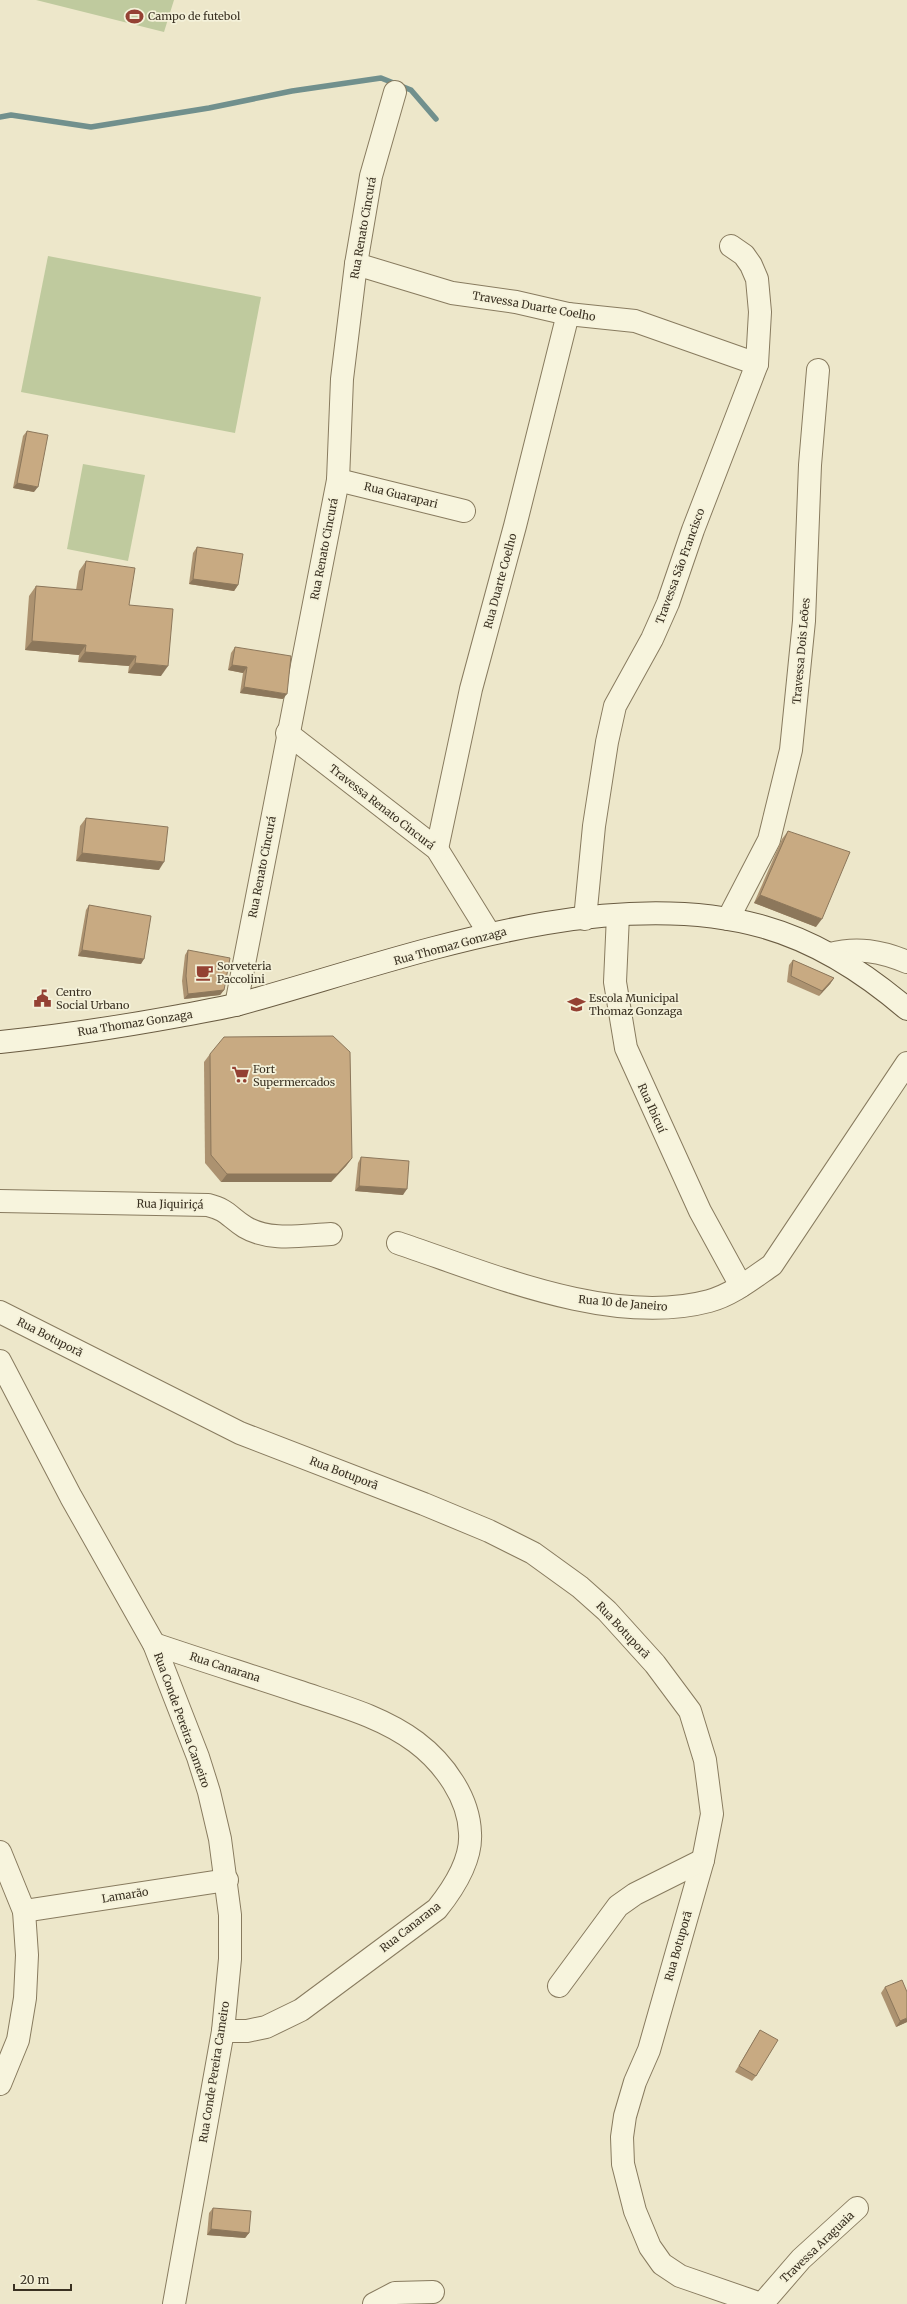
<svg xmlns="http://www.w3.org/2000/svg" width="907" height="2304" font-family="Merriweather,serif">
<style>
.green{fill:#bfca9e}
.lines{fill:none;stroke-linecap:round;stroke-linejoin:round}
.stream{stroke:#71908d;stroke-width:5.5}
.minor-casing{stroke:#887b5f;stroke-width:24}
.secondary-casing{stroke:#6a5c42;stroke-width:24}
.minor{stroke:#f7f4dd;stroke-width:22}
.secondary{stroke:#f7f4dd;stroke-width:22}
.wall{fill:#ac9270}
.shaded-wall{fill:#8c775b}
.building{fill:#c8aa82;stroke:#8c775b}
.labels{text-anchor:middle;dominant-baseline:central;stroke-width:3.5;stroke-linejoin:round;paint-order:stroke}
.poi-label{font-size:11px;fill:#3a3122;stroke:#f4f1d9;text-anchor:start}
.street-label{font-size:11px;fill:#3a3122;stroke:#f4f1d9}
</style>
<rect width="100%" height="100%" fill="#ede7ca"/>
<g class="green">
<path d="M36 0H174L164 32Z"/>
<path d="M48 256 261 297 235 433 21 392Z"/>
<path d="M83 464 145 475 128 561 67 549Z"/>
</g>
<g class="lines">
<path class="stream" d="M0 117 11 115 91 127 209 108 292 91 381 78 411 90 436 119"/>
<defs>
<g id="minor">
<path d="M356 264 452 293 516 302 568 314 635 321 757 364"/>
<path d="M338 480 464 511"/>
<path d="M287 733 437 849 489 933"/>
<path d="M437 849 471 689 515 526 568 314"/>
<path d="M618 915 615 982 626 1048 700 1211 741 1286"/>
<path d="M585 919 594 826 607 742 615 706 652 639 668 603 693 530 757 364 760 312 757 279 751 265 744 255 731 246"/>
<path d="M728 919 769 840 791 750 804 621 810 465 818 370"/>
<path d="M830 954C857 947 881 951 907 962"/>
<path d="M236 1005 338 480 342 379 356 264 371 176 395 92"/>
<path d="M0 1201 208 1205C228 1210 229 1217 245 1227 270 1242 304 1235 331 1234"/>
<path d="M398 1243C490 1274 612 1327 709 1301 732 1295 753 1278 772 1265L907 1063"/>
<path d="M0 1312 240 1433 424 1504 489 1531 533 1553 580 1587 607 1611 655 1664 690 1711 705 1760 712 1814 703 1860 649 2050 635 2082 625 2116 622 2137 623 2164 635 2211 650 2247 662 2264 680 2276 761 2304"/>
<path d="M0 1361 71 1497 154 1644 198 1757 209 1792 220 1839 230 1915V1959L223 2031 174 2304"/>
<path d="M154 1644C201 1660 249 1675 297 1691 338 1705 381 1716 416 1742 444 1763 469 1798 470 1833 472 1861 453 1889 437 1909L301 2010 266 2027 247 2031H223"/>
<path d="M0 1852 24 1911 27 1955 25 1998 18 2040 0 2084"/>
<path d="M24 1911 227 1880"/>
<path d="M559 1986 618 1906 635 1894 703 1860"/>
<path d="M374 2304 395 2293 433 2292"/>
<path d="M762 2304 801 2259 857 2208"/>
</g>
<path id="secondary" d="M0 1042C60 1036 119 1027 179 1016 199 1012 219 1009 239 1004 397 961 601 881 764 927 817 942 865 973 907 1009"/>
</defs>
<use href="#minor" class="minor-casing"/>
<use href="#secondary" class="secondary-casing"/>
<use href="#minor" class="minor"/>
<use href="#secondary" class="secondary"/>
</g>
<g class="wall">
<path d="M27 431 34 492 13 488 23 436Z"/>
<path d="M197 547 238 585 234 591 189 584 193 553Z"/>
<path d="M86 561 129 605 161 676 128 673 129 666 78 662 79 655 25 650 29 596 36 586 76 590 79 571Z"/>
<path d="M235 647 283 699 240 693 243 673 228 670 231 653Z"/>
<path d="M86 818 159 870 76 861 80 826Z"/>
<path d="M788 831 816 927 754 903 782 839Z"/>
<path d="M89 905 141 964 78 956 86 910Z"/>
<path d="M188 950 224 990 220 995 184 999 182 981 185 955Z"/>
<path d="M793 960 834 978 830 984 819 996 787 982 789 965Z"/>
<path d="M210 1054 352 1158 346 1166 331 1182H221L205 1163 204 1062Z"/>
<path d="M361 1157 403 1195 355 1191 358 1163Z"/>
<path d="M885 1987 907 2022 896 2027 881 1993Z"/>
<path d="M760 2030 756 2076 752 2081 735 2072Z"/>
<path d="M213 2208 249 2233 245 2238 207 2235 209 2213Z"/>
</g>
<g class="shaded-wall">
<path d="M17 483 38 487 34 492 13 488Z"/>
<path d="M193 579 238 585 234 591 189 584Z"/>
<path d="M32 641 86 645 79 655 25 650Z"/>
<path d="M85 652 136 656 129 666 78 662Z"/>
<path d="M135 663 168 666 161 676 128 673Z"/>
<path d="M232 665 247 667 243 673 228 670Z"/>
<path d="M244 687 287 694 283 699 240 693Z"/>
<path d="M82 853 164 862 159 870 76 861Z"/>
<path d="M760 895 822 919 816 927 754 903Z"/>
<path d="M82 950 144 959 141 964 78 956Z"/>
<path d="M834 978 830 984 819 996 822 991Z"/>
<path d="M224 990 220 995 184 999 188 994Z"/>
<path d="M352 1158 346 1166 331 1182H221L227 1174Z"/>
<path d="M359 1186 407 1189 403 1195 355 1191Z"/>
<path d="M907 2018V2022L896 2027 900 2021Z"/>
<path d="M211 2229 249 2233 245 2238 207 2235Z"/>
</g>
<g class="building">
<path d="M27 431 48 435 38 487 17 483Z"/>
<path d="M197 547 243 554 238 585 193 579Z"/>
<path d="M86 561 135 568 129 605 173 609 168 666 135 663 136 656 85 652 86 645 32 641 36 586 82 590Z"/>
<path d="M235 647 291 656 287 694 244 687 247 667 232 665Z"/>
<path d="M86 818 168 827 164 862 82 853Z"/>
<path d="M788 831 850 852 822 919 760 895Z"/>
<path d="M89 905 151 916 144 959 82 950Z"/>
<path d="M188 950 230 958 224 990 188 994 186 976Z"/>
<path d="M793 960 834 978 822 991 791 976Z"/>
<path d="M333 1036 350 1052 352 1158 337 1174H227L211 1155 210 1054 224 1037Z"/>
<path d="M361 1157 409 1161 407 1189 359 1186Z"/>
<path d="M902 1980 907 1992V2018L900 2021 885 1987Z"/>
<path d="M760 2030 778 2040 756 2076 739 2066Z"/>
<path d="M213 2208 251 2211 249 2233 211 2229Z"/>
</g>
<defs>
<symbol id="stadium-bare" viewBox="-9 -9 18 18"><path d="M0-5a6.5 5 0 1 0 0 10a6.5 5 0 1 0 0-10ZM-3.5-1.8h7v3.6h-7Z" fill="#944133" stroke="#f4f1d9" stroke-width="2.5" paint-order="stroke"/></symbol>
<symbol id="cafe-bare" viewBox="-9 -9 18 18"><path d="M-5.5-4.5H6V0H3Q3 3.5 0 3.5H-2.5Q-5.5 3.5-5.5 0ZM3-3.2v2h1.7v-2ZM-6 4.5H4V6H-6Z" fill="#944133" stroke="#f4f1d9" stroke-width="2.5" paint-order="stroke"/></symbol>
<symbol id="civic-bare" viewBox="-9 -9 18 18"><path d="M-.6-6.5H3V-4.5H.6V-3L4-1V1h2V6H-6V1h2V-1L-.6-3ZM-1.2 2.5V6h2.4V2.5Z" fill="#944133" stroke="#f4f1d9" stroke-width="2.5" paint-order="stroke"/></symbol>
<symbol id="school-bare" viewBox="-9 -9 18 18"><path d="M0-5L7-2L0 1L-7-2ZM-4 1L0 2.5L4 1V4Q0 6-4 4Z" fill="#944133" stroke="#f4f1d9" stroke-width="2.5" paint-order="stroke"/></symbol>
<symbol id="supermarket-bare" viewBox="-9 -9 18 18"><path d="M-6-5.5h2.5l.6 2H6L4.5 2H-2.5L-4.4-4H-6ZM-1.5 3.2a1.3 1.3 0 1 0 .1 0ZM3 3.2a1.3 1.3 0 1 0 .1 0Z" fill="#944133" stroke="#f4f1d9" stroke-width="2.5" paint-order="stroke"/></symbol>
</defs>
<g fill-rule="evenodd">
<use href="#stadium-bare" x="122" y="4" width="25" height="25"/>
<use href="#cafe-bare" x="192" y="960" width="25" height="25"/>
<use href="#civic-bare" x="30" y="986" width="25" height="25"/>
<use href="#school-bare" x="564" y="992" width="25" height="25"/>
<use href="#supermarket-bare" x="228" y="1062" width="25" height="25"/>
</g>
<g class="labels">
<g class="poi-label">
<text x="148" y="16">Campo de futebol</text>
<text x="217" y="966">Sorveteria<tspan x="217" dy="13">Paccolini</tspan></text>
<text x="56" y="992">Centro<tspan x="56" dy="13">Social Urbano</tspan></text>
<text x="589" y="998">Escola Municipal<tspan x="589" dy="13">Thomaz Gonzaga</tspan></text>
<text x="253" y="1069">Fort<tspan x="253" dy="13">Supermercados</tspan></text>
</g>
<g class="street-label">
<text transform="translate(363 228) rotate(-80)">Rua Renato Cincurá</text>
<text transform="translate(534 306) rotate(10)">Travessa Duarte Coelho</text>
<text transform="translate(401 495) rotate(14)">Rua Guarapari</text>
<text transform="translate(324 549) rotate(-79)">Rua Renato Cincurá</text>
<text transform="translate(680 566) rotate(-70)">Travessa São Francisco</text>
<text transform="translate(500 581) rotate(-75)">Rua Duarte Coelho</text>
<text transform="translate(801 651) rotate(-85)">Travessa Dois Leões</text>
<text transform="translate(382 807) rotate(38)">Travessa Renato Cincurá</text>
<text transform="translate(262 867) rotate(-79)">Rua Renato Cincurá</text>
<text transform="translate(450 946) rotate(-15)">Rua Thomaz Gonzaga</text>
<text transform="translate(135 1023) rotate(-9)">Rua Thomaz Gonzaga</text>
<text transform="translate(652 1108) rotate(66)">Rua Ibicuí</text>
<text transform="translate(170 1204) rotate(1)">Rua Jiquiriçá</text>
<text transform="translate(623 1303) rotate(5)">Rua 10 de Janeiro</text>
<text transform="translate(50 1337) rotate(27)">Rua Botuporã</text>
<text transform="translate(344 1473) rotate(21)">Rua Botuporã</text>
<text transform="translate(623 1630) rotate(47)">Rua Botuporã</text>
<text transform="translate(225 1667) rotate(18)">Rua Canarana</text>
<text transform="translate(182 1720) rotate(70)">Rua Conde Pereira Cameiro</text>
<text transform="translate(125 1895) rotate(-9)">Lamarão</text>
<text transform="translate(410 1927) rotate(-38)">Rua Canarana</text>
<text transform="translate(678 1946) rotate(-74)">Rua Botuporã</text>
<text transform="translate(214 2072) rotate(-81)">Rua Conde Pereira Cameiro</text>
<text transform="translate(817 2247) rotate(-44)">Travessa Araguaia</text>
</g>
</g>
<path d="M14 2284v6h57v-6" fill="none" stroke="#3a3122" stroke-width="2"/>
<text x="20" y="2284" font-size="12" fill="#3a3122" stroke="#f4f1d9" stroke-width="3" paint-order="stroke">20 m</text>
</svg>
